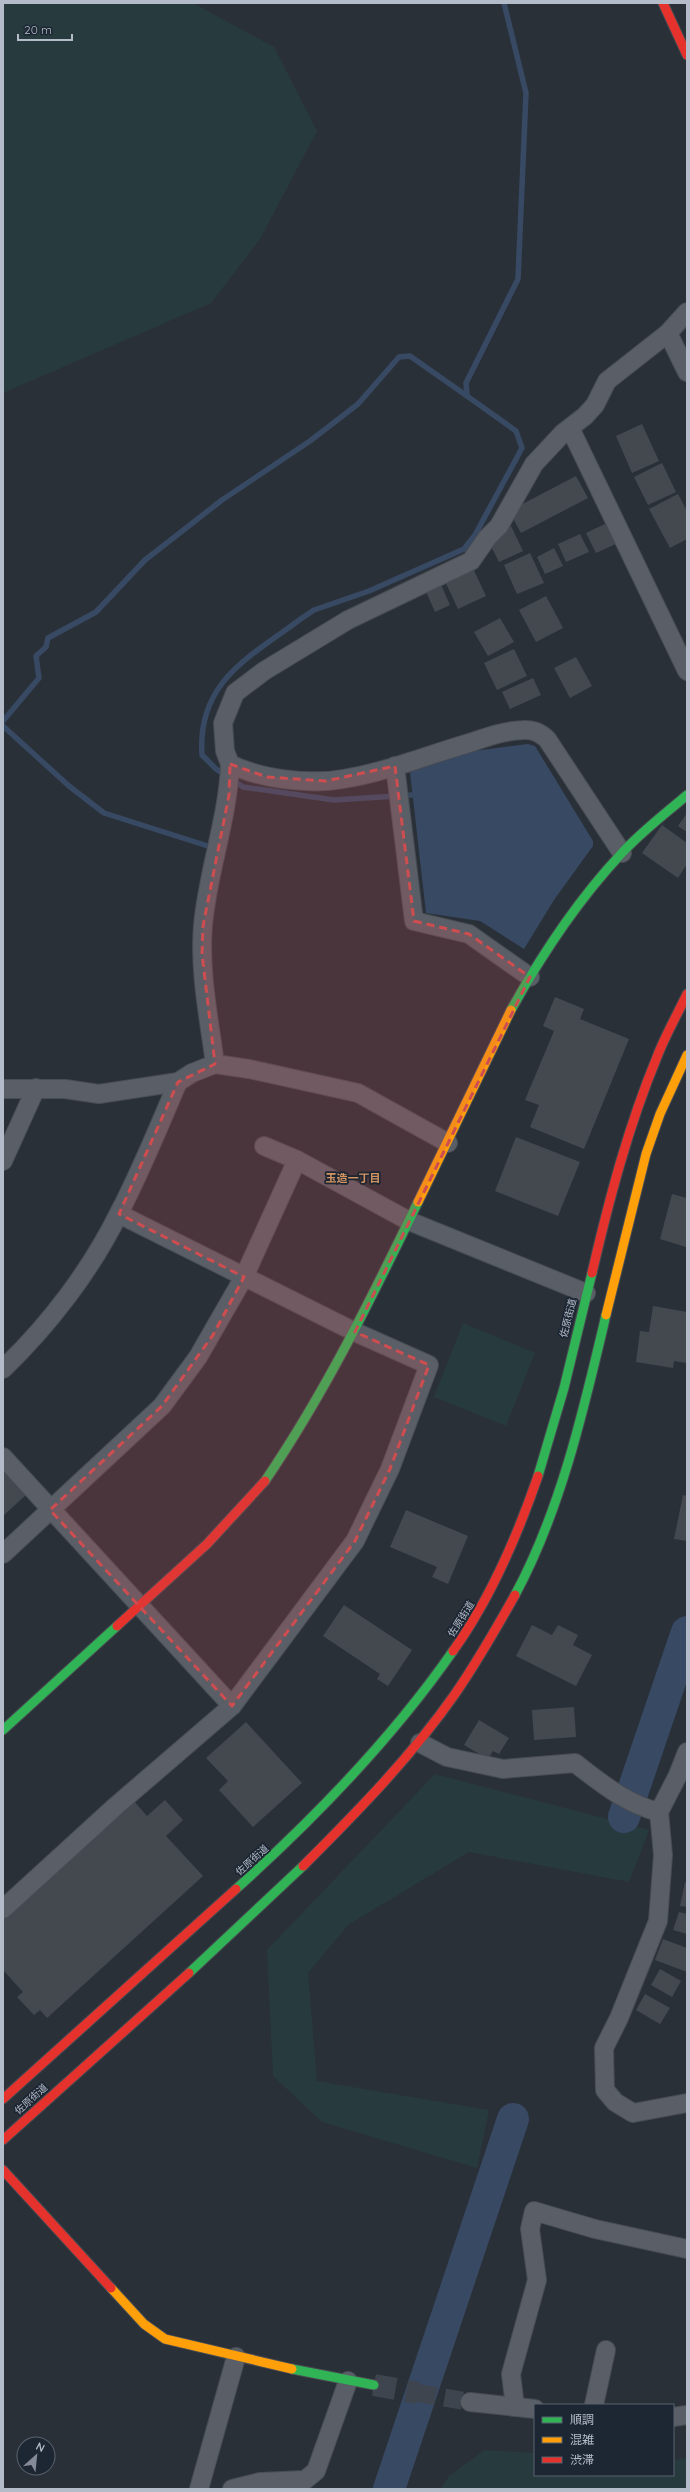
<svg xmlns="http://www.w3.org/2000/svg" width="690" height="2492" font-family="Quicksand,'Noto Sans JP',sans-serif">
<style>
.green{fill:#273a3e}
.water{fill:#384963}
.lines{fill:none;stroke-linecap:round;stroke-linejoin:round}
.stream{stroke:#384963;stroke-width:5.5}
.river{stroke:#384963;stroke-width:32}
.building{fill:#444950}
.street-tunnel{stroke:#3f454e;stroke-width:18;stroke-dasharray:18 9;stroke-linecap:butt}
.secondary-tunnel{stroke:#3f454e;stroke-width:22;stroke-dasharray:22 11;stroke-linecap:butt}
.street-casing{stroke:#484c53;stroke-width:20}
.fast-casing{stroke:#484c53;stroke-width:11}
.slow-casing{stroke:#484c53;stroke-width:11}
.jam-casing{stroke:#484c53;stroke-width:11}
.street{stroke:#5a5e66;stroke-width:18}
.fast{stroke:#30b455;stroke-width:9}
.slow{stroke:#ff9f0a;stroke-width:9}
.jam{stroke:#e5322d;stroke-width:9}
.marked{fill:#ce4d50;fill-opacity:0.2;stroke:#ce4d50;stroke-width:3;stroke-dasharray:8 5;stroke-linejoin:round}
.labels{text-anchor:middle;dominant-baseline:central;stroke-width:3.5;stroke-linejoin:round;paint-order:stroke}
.street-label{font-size:10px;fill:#b4bcc9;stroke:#1d2633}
.neighbourhood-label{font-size:11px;font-weight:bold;fill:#d59563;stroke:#1d2633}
</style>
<rect width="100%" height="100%" fill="#2a3038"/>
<g class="green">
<path d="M3 3H193L274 47 317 131 260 239 211 303 3 393Z"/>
<path d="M463 1323 535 1353 506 1426 434 1397Z"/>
<path d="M435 1774 649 1830 629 1882 469 1852 348 1925 308 1973 317 2081 489 2110 477 2168 322 2122 273 2076 267 1950Z"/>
<path d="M485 2450 535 2453V2475H673V2460L687 2458V2489H441L449 2476Z"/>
</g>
<path class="water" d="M528 744 535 746 593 841V846L554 900 524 949 480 921 426 913 410 772 467 752Z"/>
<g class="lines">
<g class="stream">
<path d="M3 721 39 678 36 656 46 647 48 638 96 612 145 560 222 500 310 441 358 404 399 357 410 356 467 396"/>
<path d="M3 726 69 786 104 813 211 847"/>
<path d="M412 795 334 800 243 787 216 769 202 755C197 681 250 657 302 618L314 610 369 591 464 549 475 535 522 448 516 431 467 396 466 383 518 279 526 93 504 3"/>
</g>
<g class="river">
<path d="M624 1817 687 1632"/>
<path d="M389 2489 513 2119"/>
</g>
</g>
<g class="building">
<path d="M642 424 659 461 632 473 616 436Z"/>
<path d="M662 463 676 492 648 505 634 477Z"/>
<path d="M576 476 588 498 521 533 509 511Z"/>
<path d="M678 494 687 511V539L670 548 649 509Z"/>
<path d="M609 522 618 543 596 553 586 533Z"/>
<path d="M511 526 523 551 499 562 487 538Z"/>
<path d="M580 534 589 552 566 562 558 544Z"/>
<path d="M554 548 563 566 545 574 537 557Z"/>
<path d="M530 553 544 583 517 594 504 565Z"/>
<path d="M471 564 486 596 458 609 443 577Z"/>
<path d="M439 580 450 605 435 612 424 587Z"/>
<path d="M546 596 563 628 536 642 519 610Z"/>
<path d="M500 618 514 642 488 656 474 632Z"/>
<path d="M514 649 527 676 497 690 484 663Z"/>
<path d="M576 657 592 686 570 698 554 668Z"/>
<path d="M533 678 541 695 510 709 502 692Z"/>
<path d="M687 813V832L678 826Z"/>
<path d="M662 825 687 843V864L678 878 642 853Z"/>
<path d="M555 997 584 1009 580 1019 629 1039 584 1149 530 1127 539 1105 525 1100 554 1031 543 1026Z"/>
<path d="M516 1137 580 1162 558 1216 495 1191Z"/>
<path d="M672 1194 687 1198 686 1247 660 1239Z"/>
<path d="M653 1306 687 1312V1363L674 1361 673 1368 636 1362 640 1331 649 1332Z"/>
<path d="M3 1468 27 1494 3 1516Z"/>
<path d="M683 1495 687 1496V1541L674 1539Z"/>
<path d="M406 1510 468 1536 448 1584 432 1577 437 1567 390 1547Z"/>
<path d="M344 1605 412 1650 388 1686 377 1679 380 1674 323 1636Z"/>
<path d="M532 1625 552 1635 558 1625 578 1635 573 1645 592 1655 576 1686 516 1656Z"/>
<path d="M574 1707 576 1737 534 1740 532 1710Z"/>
<path d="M479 1720 509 1738 499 1754 493 1751 488 1759 464 1745Z"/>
<path d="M246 1722 302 1783 253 1827 219 1790 228 1781 206 1758Z"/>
<path d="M133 1800 147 1816 165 1800 183 1820 166 1836 203 1876 47 2018 40 2010 34 2015 17 1997 23 1992 3 1970V1918Z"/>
<path d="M685 1882 687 1883V1907L680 1906Z"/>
<path d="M679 1912 687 1914V1934L673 1930Z"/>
<path d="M663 1939 687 1948V1972L655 1960Z"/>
<path d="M660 1969 681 1981 672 1997 651 1985Z"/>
<path d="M645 1994 670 2008 660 2024 636 2010Z"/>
</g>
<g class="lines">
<path class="street-tunnel" d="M418 2393 470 2402"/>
<path class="secondary-tunnel" d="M374 2385 418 2393"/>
<defs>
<g id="street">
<path d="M668 333 687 372"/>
<path d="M570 428 687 671"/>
<path d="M395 766 414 921 469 934 530 977"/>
<path d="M622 853 547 739C540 733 535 730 525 730 506 730 487 737 469 743 428 755 386 772 343 779 310 785 260 779 230 764L225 751 223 723 235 693 264 671 348 620 471 561 487 538 499 526 534 464 563 433 585 416 595 405 607 381 668 333 687 312"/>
<path d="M215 1064C209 1018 199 971 203 925 208 870 228 819 230 764"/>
<path d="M3 1089H65L99 1094 178 1082 192 1073 215 1064 249 1069 358 1093 448 1143"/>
<path d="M264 1146 297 1160 409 1221 586 1293"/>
<path d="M3 1161 36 1088"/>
<path d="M3 1369C49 1325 91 1270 119 1213 141 1171 159 1126 178 1082"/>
<path d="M3 1457 232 1706"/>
<path d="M3 1554 162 1406 198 1357 244 1277 297 1160"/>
<path d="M420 1743 447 1757 503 1769 575 1763C601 1783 626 1804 659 1812"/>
<path d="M687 1752 678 1775 659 1812 663 1855 658 1921 619 2018 604 2048 605 2090 615 2102 633 2113 687 2103"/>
<path d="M3 1909 117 1805 232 1706 355 1541 390 1469 429 1365 355 1332 119 1214"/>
<path d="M470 2402 535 2409"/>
<path d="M594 2405 606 2350"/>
<path d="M515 2407 511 2374 537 2280 530 2229 534 2211 595 2229 687 2249"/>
<path d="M673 2417 687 2415"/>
<path d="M199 2489 236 2357"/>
<path d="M232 2489 260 2482 305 2480 316 2471 348 2381"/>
</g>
<g id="fast">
<path d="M511 1010C542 954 578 900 621 854 641 832 665 814 687 795"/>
<path d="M538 1476 564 1388 592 1273"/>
<path d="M265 1481C326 1391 371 1299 418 1202"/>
<path d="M515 1595C561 1510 584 1408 606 1315"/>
<path d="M3 1730 117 1626"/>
<path d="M236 1889C316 1817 391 1740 453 1651"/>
<path d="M189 1973 303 1866"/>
<path d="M292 2369 374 2385"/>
</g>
<g id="slow">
<path d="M418 1202 511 1010"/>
<path d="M606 1315 646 1154 660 1114 687 1055"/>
<path d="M111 2288 144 2324 165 2339 292 2369"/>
</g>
<g id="jam">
<path d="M663 3 687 55"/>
<path d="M592 1273C609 1200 628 1127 657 1057 665 1036 677 1015 687 994"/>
<path d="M117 1626 207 1544 265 1481"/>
<path d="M453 1651C491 1598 517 1537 538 1476"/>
<path d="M303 1866C357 1812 411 1757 455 1694 477 1662 496 1629 515 1595"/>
<path d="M3 2099 236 1889"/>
<path d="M3 2140 189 1973"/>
<path d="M3 2170 111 2288"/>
</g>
</defs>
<use href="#street" class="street-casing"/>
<use href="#fast" class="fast-casing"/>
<use href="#slow" class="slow-casing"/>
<use href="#jam" class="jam-casing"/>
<use href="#street" class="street"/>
<use href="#fast" class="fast"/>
<use href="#slow" class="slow"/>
<use href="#jam" class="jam"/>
</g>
<path class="marked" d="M230 764 267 777 326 781 395 766 414 921 469 934 530 977 355 1332 429 1365 390 1469 355 1541 232 1706 50 1510 162 1406 213 1335 244 1277 119 1214 178 1082 215 1064 202 954 203 926 229 795Z"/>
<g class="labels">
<g class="street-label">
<text transform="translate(568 1318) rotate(-76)">佐原街道</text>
<text transform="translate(461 1619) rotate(-58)">佐原街道</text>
<text transform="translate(252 1860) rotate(-42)">佐原街道</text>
<text transform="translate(31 2099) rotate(-42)">佐原街道</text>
</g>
<g class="neighbourhood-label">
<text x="353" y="1178">玉造一丁目</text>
</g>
</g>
<rect width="690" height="2492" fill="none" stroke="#b4bcc9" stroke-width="8"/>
<rect x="534" y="2404" width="140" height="72" fill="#1d2633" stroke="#59626f"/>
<rect x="542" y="2417" width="20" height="6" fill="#30b455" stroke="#59626f"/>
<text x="570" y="2424" font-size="12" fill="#b4bcc9">順調</text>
<rect x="542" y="2437" width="20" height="6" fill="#ff9f0a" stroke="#59626f"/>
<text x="570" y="2444" font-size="12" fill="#b4bcc9">混雑</text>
<rect x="542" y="2457" width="20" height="6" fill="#e5322d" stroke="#59626f"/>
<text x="570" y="2464" font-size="12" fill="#b4bcc9">渋滞</text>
<g transform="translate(36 2456) rotate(27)"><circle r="19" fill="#1d2633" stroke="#59626f"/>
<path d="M0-3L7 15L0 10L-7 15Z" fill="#848b96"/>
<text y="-6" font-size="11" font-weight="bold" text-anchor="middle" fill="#b4bcc9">N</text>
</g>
<path d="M18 34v6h54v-6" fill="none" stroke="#b4bcc9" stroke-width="2"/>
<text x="24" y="34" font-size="12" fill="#b4bcc9" stroke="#1d2633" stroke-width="3" paint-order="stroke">20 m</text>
</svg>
